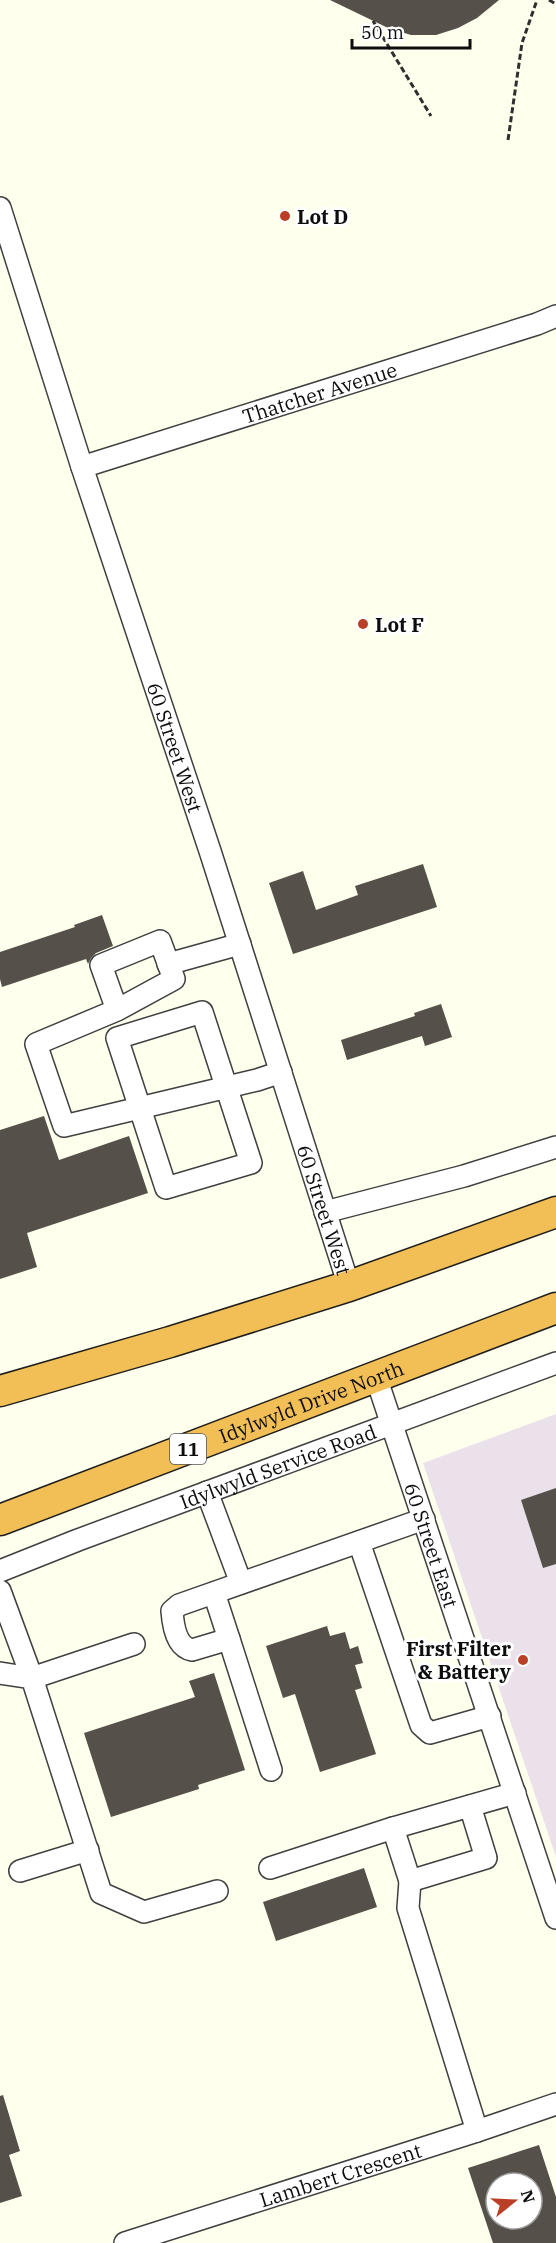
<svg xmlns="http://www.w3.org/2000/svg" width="556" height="2243" font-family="'IBM Plex Serif',serif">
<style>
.industrial{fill:#ebe1ea}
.building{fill:#555049;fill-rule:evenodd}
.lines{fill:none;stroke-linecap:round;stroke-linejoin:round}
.minor-casing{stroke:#404040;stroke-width:24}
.highway-casing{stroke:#1e1e1e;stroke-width:33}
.path{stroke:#2f2f2f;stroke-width:3;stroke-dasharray:6 3;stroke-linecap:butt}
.minor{stroke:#fff;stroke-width:21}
.highway{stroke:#f2bf57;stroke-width:30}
.poi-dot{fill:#ba3f27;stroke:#fff;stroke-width:2}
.labels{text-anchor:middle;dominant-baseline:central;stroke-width:6;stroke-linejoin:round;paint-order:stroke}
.shield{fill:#fff;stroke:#565656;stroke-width:1.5}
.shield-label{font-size:18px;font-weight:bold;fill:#0d0d0d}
.poi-label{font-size:20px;font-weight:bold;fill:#0d0d0d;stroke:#fff;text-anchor:start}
.street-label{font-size:20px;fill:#0d0d0d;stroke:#fff}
</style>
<rect width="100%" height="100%" fill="#feffec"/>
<path class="industrial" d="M556 1414V1857L423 1463Z"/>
<g class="building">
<path d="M330 0H499L477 18 458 28 436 35H411L388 28Z"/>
<path d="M423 864 437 907 293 954 269 883 303 871 316 910 358 895 355 886Z"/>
<path d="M102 915 113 946 96 953 91 958 88 964 86 959 2 987 0 979V952L75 927 74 925Z"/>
<path d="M441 1004 452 1037 425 1046 422 1036 347 1060 341 1040 415 1016 414 1013Z"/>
<path d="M44 1116 59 1160 129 1136 148 1193 27 1233 37 1267 0 1279V1130Z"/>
<path d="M556 1488V1564L543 1568 521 1500Z"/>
<path d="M327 1626 330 1636 345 1632 350 1649 358 1646 363 1663 355 1665 362 1688 355 1690 376 1754 320 1772 295 1694 283 1698 266 1646Z"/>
<path d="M214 1673 245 1770 198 1785 199 1789 111 1817 84 1733 195 1697 189 1681Z"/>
<path d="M364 1868 377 1907 276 1941 263 1902Z"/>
<path d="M3 2095 20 2151 9 2155 22 2196 0 2203V2096Z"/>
<path d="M539 2145 556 2197V2243H493L468 2168ZM496 2183H532V2219H496Z"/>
</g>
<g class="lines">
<defs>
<g id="minor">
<path id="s1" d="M0 208 82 467 210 851 349 1286"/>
<path id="s2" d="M82 467 537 324 556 316"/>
<path d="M168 964 240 944"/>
<path d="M117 1010 101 965 160 941 174 979 117 1010 36 1044 64 1126 257 1080 281 1072"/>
<path d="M202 1012 251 1163 166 1188 117 1038Z"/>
<path d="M325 1212 464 1176 556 1147"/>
<path id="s3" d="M376 1377 556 1918"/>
<path d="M207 1492 241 1583"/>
<path d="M359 1542 421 1725 430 1733 490 1716"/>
<path id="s4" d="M0 1571 78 1540 556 1363"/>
<path d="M0 1591 32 1678 134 1644"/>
<path d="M214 1593 229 1639"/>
<path d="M0 1673 32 1678 101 1893 144 1912 217 1891"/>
<path d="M271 1770 229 1639 192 1650C176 1647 173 1625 172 1611L179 1605 424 1519"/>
<path d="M393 1828 410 1881 486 1858 470 1806"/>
<path d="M270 1868 393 1828 515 1793"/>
<path d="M20 1871 88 1850"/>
<path d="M410 1881 408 1908 477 2131"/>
<path id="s5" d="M125 2243 477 2131 556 2104"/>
</g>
<g id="highway">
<path d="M0 1391 170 1342 349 1286 556 1212"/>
<path id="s6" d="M0 1520 556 1308"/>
</g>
</defs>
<use href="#minor" class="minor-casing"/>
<use href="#highway" class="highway-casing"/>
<g class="path">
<path d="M549 0 556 4"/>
<path d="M373 21 431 116"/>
<path d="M508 140 522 43 537 0"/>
</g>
<use href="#minor" class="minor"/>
<use href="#highway" class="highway"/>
</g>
<g class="poi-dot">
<circle cx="285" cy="216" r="6"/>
<circle cx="363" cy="624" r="6"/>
<circle cx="523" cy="1660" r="6"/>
</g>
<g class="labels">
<rect class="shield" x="170" y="1434" width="36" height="30" rx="4.5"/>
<g class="shield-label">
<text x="188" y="1449">11</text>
</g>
<g class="poi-label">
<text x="297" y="216">Lot D</text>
<text x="375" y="624">Lot F</text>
<text x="511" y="1648" text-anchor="end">First Filter<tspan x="511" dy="23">&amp; Battery</tspan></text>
</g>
<g class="street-label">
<text stroke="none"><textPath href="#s2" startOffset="249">Thatcher Avenue</textPath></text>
<text stroke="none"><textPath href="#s1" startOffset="567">60 Street West</textPath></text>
<text stroke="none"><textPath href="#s1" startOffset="1053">60 Street West</textPath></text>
<text stroke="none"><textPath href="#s6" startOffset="333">Idylwyld Drive North</textPath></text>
<text stroke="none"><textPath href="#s4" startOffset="297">Idylwyld Service Road</textPath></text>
<text stroke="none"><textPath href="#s3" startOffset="177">60 Street East</textPath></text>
<text stroke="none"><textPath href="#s5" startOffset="226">Lambert Crescent</textPath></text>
</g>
</g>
<g transform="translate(514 2201) rotate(72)"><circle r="28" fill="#ffffff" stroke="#9e9e9e" stroke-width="1.5"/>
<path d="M0-4.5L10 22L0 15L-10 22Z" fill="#ba3f27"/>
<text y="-9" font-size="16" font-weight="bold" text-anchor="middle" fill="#0d0d0d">N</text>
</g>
<path d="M352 39v9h118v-9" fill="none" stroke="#0d0d0d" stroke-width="3"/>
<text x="361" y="39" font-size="18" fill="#0d0d0d" stroke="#ffffff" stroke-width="4.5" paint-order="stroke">50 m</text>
</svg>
